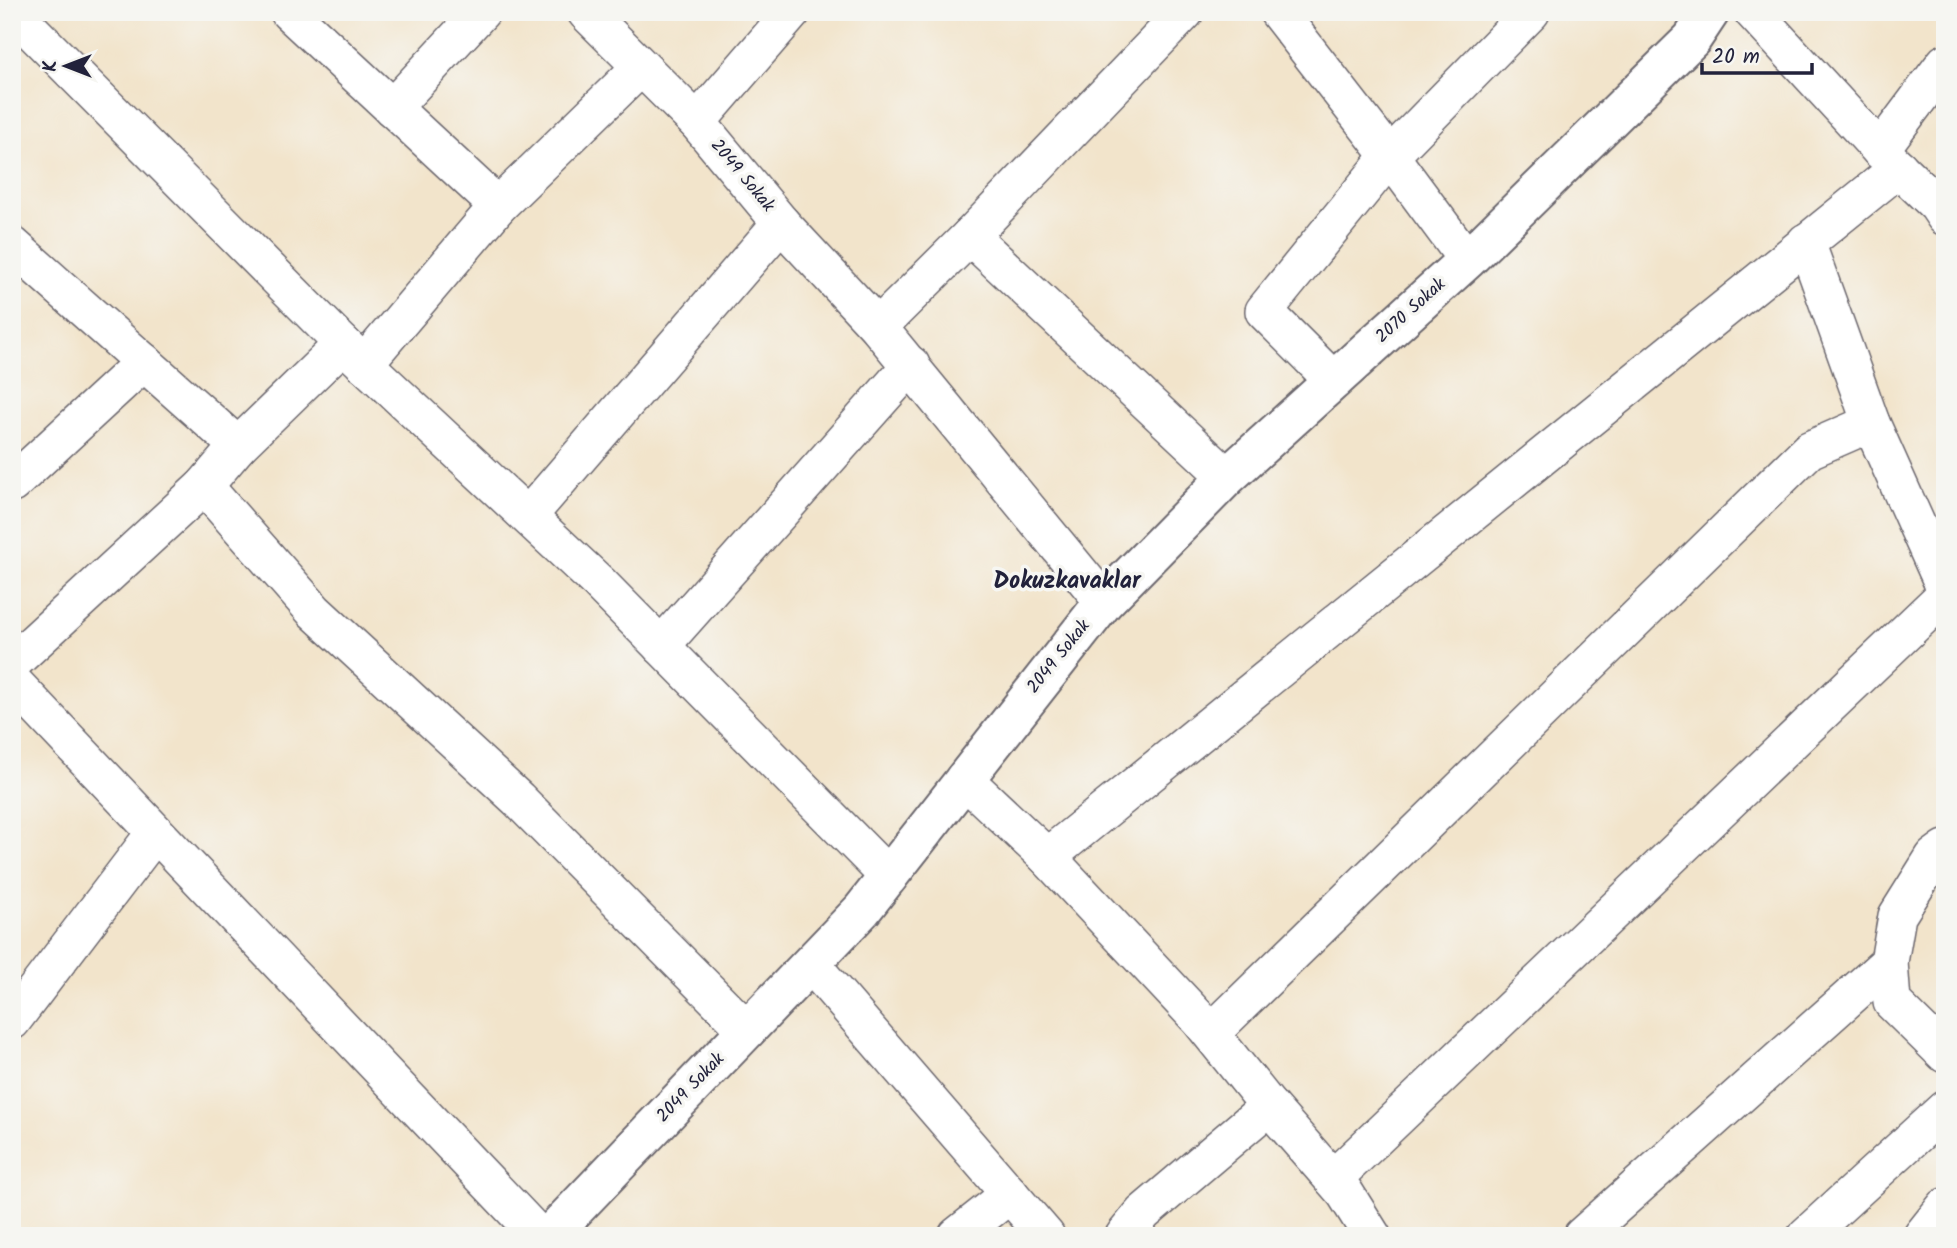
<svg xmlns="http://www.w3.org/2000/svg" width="1957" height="1248" font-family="Kalam,sans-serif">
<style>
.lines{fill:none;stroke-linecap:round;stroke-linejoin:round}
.minor-casing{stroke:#6b666d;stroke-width:40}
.tertiary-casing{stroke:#6b666d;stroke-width:42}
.minor{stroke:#fff;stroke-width:37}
.tertiary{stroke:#fff;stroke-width:38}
.labels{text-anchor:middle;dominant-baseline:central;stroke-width:7;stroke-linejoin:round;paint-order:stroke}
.street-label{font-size:18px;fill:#22223b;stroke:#f6f6f2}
.district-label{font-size:24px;font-weight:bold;fill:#22223b;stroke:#f6f6f2}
</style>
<rect width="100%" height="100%" fill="#f6f6f2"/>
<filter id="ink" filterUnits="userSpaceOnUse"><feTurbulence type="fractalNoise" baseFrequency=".0143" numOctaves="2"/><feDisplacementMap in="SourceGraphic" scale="14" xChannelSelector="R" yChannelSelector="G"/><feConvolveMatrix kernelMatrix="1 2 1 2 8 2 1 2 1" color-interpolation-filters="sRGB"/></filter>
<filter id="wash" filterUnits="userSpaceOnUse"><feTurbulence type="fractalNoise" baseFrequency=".00686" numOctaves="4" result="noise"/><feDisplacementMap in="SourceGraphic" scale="28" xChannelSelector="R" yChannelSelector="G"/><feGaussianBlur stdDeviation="1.57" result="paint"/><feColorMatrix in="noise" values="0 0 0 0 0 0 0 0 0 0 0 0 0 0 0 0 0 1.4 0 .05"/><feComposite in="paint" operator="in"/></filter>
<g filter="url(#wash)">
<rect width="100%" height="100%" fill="#f2e4cb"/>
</g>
<g filter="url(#ink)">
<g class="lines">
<defs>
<g id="minor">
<path d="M13 12 343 344"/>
<path d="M289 12 498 206"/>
<path d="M586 12 697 122 781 223 878 327 1104 602"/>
<path d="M1278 12 1390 156 1467 260"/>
<path d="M1753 12 1880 150 1937 205 1945 217"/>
<path d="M392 108 481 12"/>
<path d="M697 122 792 12"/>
<path d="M1880 150 1945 63"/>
<path d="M970 236 1227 477"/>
<path d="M1806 242 1871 423 1945 588"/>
<path d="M12 245 238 446"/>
<path d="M878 327 970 236 1185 12"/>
<path d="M364 364 498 206 641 67"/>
<path d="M1334 381 1264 311 1390 156 1531 12"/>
<path d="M12 484 144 362"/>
<path d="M204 486 314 611 518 799 747 1030"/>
<path d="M528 516 781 223"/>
<path d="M661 646 911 365"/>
<path d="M12 663 204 486 238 446 343 344 599 583 889 877"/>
<path d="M12 681 539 1236"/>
<path d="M964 779 1047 857 1199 1019 1269 1106 1345 1193 1372 1236"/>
<path d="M1945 849 1934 857 1897 916 1889 962 1892 1002 1945 1054"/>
<path d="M1047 857 1899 168"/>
<path d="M811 964 1046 1236"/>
<path d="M12 1021 155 833"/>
<path d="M1211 1033 1809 450 1871 423"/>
<path d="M1333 1179 1945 595"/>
<path d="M957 1236 1010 1194"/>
<path d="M1124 1236 1143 1213 1269 1106"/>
<path d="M1582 1236 1889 962"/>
<path d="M1806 1236 1945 1109"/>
<path d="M1922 1236 1945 1207"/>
</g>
<path id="tertiary" d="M549 1236 862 910 1104 602 1227 477 1467 260 1692 39 1710 12"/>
</defs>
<use href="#minor" class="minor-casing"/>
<use href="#tertiary" class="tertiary-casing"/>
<use href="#minor" class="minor"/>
<use href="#tertiary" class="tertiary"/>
</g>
</g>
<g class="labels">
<g class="street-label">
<text transform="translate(742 176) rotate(50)">2049 Sokak</text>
<text transform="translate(1411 311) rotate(-42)">2070 Sokak</text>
<text transform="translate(1059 657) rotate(-51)">2049 Sokak</text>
<text transform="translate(691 1088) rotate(-46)">2049 Sokak</text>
</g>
<g class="district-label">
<text x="1067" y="581">Dokuzkavaklar</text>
</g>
</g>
<rect width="1957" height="1248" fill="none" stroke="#f6f6f2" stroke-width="42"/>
<g transform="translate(66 66) rotate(270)" stroke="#f6f6f2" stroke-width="5" paint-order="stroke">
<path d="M0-5L12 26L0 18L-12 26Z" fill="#22223b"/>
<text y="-10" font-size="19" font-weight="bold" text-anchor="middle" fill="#22223b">K</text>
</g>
<path d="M1702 63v10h110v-10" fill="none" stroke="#22223b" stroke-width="3.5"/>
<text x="1712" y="63" font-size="21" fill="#22223b" stroke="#f6f6f2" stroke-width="5" paint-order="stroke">20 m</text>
</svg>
